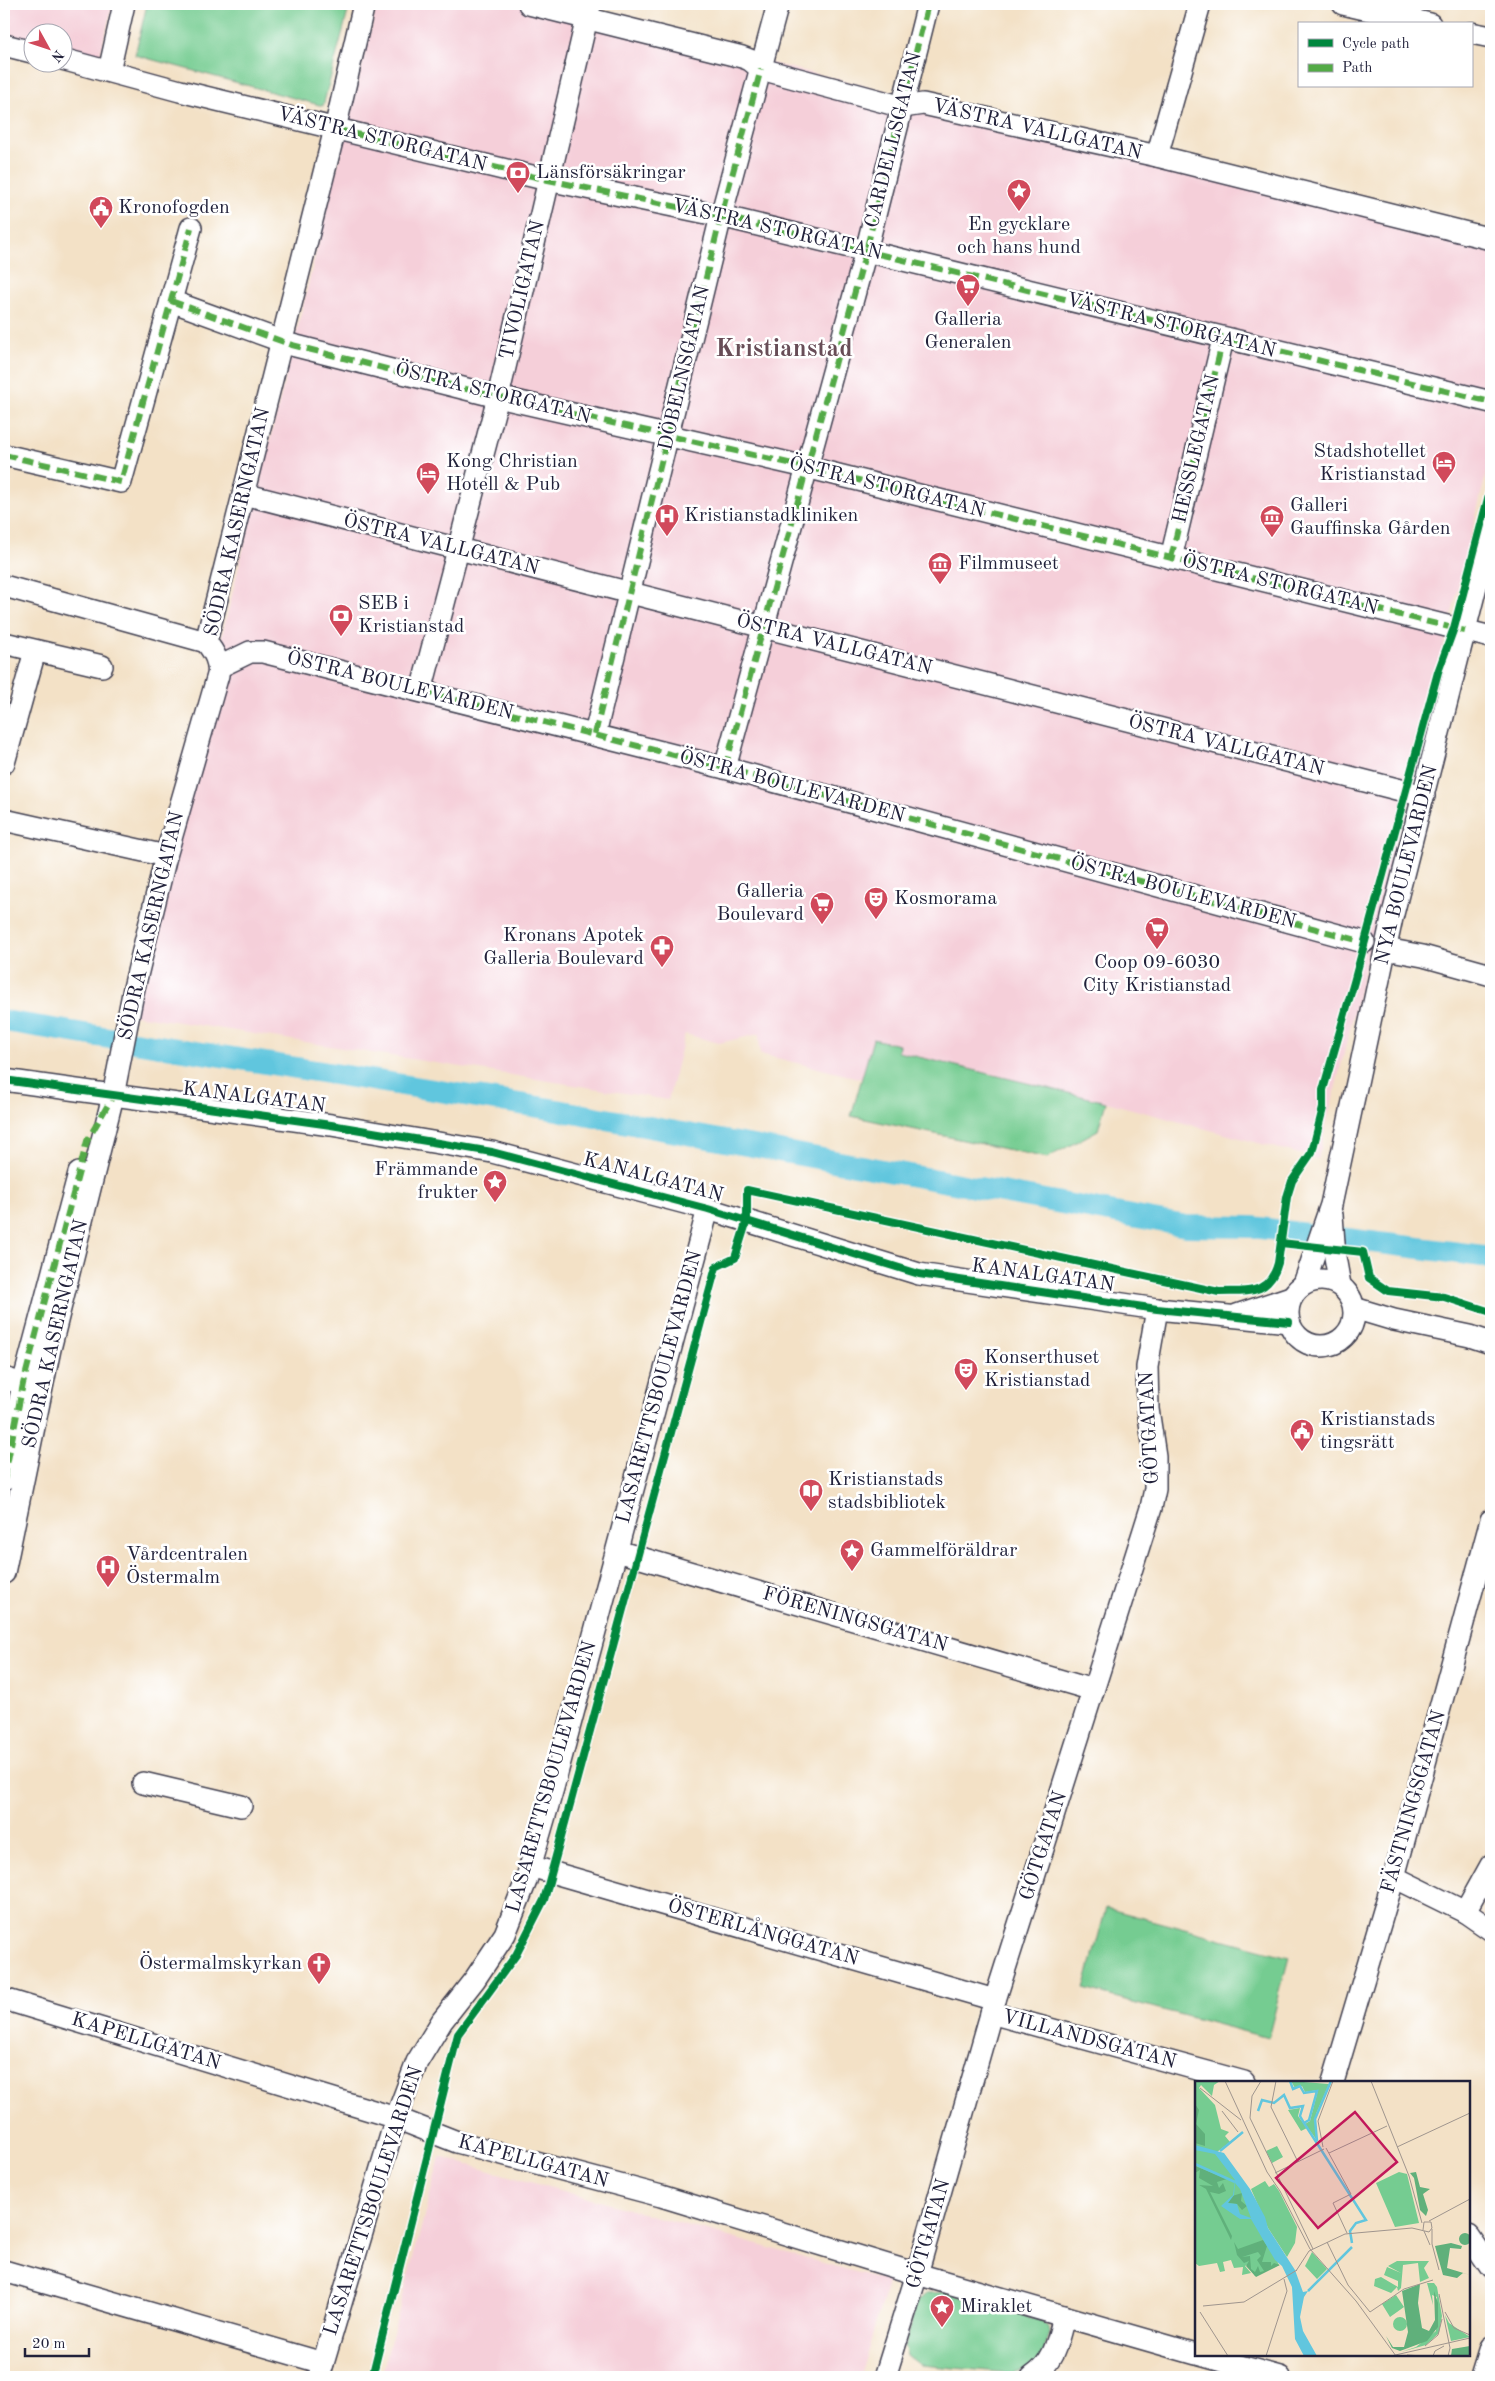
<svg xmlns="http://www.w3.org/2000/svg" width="1495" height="2381" font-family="'Old Standard TT',serif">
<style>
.built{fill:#f5cfd9}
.green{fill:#75cc91;stroke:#4c7766}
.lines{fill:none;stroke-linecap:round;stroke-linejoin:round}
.canal{stroke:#61c6de;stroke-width:22}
.minor-casing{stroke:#413f50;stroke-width:24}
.minor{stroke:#fff;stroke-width:21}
.quiet{stroke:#53aa46;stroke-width:6;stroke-dasharray:12 6;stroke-linecap:butt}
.cycleway-casing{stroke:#fff;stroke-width:11}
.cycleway{stroke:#00873e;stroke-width:8}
.labels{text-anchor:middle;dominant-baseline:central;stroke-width:5;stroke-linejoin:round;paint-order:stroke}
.street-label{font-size:20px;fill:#22223b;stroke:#fff}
.poi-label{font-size:20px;fill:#22223b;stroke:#fff;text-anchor:start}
.district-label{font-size:25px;font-weight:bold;fill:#684d57;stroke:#fff}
.inset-river{fill:none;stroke:#61c6de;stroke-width:2.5}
.inset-road{fill:none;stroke:#9f958e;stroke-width:1}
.view{fill:#c2185b;fill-opacity:0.15;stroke:#c2185b;stroke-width:2.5}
.inset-edge{fill:none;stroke:#22223b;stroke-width:2.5}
</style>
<rect width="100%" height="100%" fill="#fff"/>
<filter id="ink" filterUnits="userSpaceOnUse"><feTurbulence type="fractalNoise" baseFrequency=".02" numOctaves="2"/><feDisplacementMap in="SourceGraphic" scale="10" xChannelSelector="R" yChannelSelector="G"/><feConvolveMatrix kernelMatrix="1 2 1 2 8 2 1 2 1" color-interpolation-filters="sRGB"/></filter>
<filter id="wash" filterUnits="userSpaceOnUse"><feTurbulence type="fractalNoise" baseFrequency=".0096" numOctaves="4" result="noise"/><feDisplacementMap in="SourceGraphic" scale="20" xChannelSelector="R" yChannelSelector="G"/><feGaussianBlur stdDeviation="1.12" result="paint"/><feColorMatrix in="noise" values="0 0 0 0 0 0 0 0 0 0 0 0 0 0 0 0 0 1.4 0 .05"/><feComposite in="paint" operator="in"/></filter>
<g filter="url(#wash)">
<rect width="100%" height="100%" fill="#f3e1c6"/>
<g class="built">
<path d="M4 4H113L100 55 63 47 62 32H32V40L4 33Z"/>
<path d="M377 4H529L1491 239V454L1318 1159 1106 1102 897 1052 899 1045 873 1039 862 1079 760 1054 759 1034 719 1043 685 1034 668 1100 129 1014Z"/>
<path d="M440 2157 888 2281 860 2377H381Z"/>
</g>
<g class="green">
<path d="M147 4H350L323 106 135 55Z"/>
<path d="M873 1039 899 1045 898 1052 1106 1102 1098 1130 1047 1158 851 1116Z"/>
<path d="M1106 1908 1289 1957 1268 2038 1084 1989Z"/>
<path d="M946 2292 1042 2321 1049 2327 1050 2333 1042 2357 1027 2369 1011 2373 920 2365 907 2355 904 2346 917 2302 927 2293Z"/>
</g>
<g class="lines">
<path class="canal" d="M4 1021 557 1110 1186 1226 1252 1227 1491 1257"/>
</g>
</g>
<g filter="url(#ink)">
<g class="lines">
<defs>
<g id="minor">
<path d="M529 4 742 57 750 60 761 69 903 107 923 104 1157 156 1491 239"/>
<path d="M1343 4 1430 24"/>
<path d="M1471 33 1491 37"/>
<path d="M4 45 32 52"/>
<path d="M62 59 180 91 548 180 721 216 1491 402"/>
<path d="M109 71 124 4"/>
<path d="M1157 156 1200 4"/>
<path d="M171 301 292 345 498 397 806 467 1491 637"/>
<path d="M4 455 121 482 191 228"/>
<path d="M244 494 1424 796"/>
<path d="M1171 558 1223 339"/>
<path d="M4 586 206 642"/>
<path d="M206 642 335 129 364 4"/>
<path d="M4 643 102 666"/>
<path d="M219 667 250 652H263L725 768 1364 942"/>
<path d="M421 691 498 397 590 5"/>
<path d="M595 734 721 216 778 4"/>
<path d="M4 763 35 651"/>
<path d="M725 768 866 251 928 4"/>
<path d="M4 820 166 856"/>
<path d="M1386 949 1423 956 1491 975"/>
<path d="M4 1080 331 1125 492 1152 708 1209 919 1274 1157 1309 1289 1322"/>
<path d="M1332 1215 1335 1257 1340 1285"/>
<circle cx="1321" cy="1313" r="33"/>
<path d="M1304 1284 1331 1205 1392 918 1491 527"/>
<path d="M1354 1308 1394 1320 1470 1336 1491 1343"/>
<path d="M1237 1315 1291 1297"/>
<path d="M4 1378 23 1384"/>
<path d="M4 1480 23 1384 79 1173"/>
<path d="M617 1551 1093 1690"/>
<path d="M4 1573 50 1349 113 1096 134 988 166 856 218 675C220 662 214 652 206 642"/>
<path d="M143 1783 241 1806"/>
<path d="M530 1866 995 2000"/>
<path d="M1394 1877 1465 1912 1491 1930"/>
<path d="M1465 1912 1491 1865"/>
<path d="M4 1999 396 2118 457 2142 661 2196 917 2274 1196 2354"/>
<path d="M991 2013 1244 2082"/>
<path d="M1333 2082 1394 1877 1491 1520"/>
<path d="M1469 2236 1491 2268"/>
<path d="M4 2271 323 2363"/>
<path d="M1200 2355 1280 2377"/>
<path d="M319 2377 396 2118 417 2062 442 2021 475 1979 505 1934 526 1881 553 1788 708 1209"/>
<path d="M885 2377 917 2274 995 2000 1151 1508 1155 1489V1456L1148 1409 1147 1367 1157 1309"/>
<path d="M1032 2377C1054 2363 1058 2341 1064 2316"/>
<path d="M1482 2377 1491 2348"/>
</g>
</defs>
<use href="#minor" class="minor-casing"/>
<use href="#minor" class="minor"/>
<g class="quiet">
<path d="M335 129 548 180 721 216 1491 402"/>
<path d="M171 301 292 345 498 397 806 467 1465 631"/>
<path d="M4 455 121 482 191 228"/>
<path d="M1171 558 1223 339"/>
<path d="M421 691 725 768 1364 942"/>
<path d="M595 734 721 216 761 69"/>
<path d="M725 768 866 251 928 4"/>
<path d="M4 1480 23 1384 87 1141 113 1096"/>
</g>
<defs>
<g id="cycleway">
<path d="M4 1080 331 1125 492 1152 708 1209 919 1274 1157 1309 1289 1322"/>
<path d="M1281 1243 1363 1252 1369 1278 1388 1291 1444 1297 1491 1312"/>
<path d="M372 2377 458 2034 516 1955 544 1900 716 1267 735 1258 747 1220V1190L1219 1292C1247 1291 1269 1296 1278 1263L1287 1197 1292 1181 1312 1152 1323 1108V1090L1354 982 1438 672 1454 628 1491 487"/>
</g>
</defs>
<use href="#cycleway" class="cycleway-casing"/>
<use href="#cycleway" class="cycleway"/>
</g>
</g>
<defs>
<symbol id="bank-pin" viewBox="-11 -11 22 30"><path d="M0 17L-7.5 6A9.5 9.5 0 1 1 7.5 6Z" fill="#d1495b" stroke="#fff"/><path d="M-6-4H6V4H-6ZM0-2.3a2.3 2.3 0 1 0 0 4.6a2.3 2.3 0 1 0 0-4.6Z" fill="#fff"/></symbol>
<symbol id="sight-pin" viewBox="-11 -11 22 30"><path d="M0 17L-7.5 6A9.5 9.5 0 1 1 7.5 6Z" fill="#d1495b" stroke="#fff"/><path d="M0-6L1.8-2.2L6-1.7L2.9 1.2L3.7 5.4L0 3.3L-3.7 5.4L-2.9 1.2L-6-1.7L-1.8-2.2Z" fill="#fff"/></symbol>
<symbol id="civic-pin" viewBox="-11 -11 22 30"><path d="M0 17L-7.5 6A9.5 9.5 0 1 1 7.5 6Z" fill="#d1495b" stroke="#fff"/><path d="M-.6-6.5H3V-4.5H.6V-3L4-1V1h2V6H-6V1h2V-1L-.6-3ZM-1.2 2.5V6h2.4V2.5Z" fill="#fff"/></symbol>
<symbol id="supermarket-pin" viewBox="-11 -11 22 30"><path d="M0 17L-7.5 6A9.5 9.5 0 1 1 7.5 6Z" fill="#d1495b" stroke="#fff"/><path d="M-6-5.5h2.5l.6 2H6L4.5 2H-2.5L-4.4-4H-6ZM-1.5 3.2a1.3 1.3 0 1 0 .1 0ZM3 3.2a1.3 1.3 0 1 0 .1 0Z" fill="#fff"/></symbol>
<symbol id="hotel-pin" viewBox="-11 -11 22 30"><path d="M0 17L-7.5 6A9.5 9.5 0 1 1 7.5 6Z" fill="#d1495b" stroke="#fff"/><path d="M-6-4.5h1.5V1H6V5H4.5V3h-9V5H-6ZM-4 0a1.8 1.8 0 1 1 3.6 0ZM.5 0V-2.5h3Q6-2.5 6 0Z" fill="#fff"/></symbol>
<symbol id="hospital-pin" viewBox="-11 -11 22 30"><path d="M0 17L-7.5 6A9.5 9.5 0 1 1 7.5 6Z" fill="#d1495b" stroke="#fff"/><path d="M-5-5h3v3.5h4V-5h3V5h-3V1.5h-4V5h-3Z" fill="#fff"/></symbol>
<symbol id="museum-pin" viewBox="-11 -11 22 30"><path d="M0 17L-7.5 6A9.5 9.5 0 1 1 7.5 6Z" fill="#d1495b" stroke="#fff"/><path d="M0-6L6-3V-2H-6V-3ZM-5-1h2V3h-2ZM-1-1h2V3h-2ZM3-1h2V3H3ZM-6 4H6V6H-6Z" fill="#fff"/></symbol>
<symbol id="theatre-pin" viewBox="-11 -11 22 30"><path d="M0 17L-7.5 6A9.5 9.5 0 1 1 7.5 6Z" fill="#d1495b" stroke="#fff"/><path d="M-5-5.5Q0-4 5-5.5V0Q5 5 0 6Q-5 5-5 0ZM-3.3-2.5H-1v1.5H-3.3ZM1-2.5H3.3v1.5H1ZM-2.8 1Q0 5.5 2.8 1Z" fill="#fff"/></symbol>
<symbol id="pharmacy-pin" viewBox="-11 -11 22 30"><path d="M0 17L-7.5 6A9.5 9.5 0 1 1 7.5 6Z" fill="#d1495b" stroke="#fff"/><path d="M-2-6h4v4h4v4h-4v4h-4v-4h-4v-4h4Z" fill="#fff"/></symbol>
<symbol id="library-pin" viewBox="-11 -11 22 30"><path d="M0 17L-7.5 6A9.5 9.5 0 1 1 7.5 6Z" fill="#d1495b" stroke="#fff"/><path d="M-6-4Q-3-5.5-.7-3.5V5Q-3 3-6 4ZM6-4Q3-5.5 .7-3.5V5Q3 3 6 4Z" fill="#fff"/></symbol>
<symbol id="church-pin" viewBox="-11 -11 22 30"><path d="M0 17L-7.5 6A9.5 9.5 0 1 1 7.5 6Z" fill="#d1495b" stroke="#fff"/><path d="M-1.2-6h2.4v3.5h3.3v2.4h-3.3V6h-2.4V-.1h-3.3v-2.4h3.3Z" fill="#fff"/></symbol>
</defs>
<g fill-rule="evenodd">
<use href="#bank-pin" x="504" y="159" width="28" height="38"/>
<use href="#sight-pin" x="1005" y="177" width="28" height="38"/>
<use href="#civic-pin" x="87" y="194" width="28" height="38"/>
<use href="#supermarket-pin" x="954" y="272" width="28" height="38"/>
<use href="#hotel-pin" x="1430" y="449" width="28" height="38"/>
<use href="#hotel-pin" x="414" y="460" width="28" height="38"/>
<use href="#hospital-pin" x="653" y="502" width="28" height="38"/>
<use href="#museum-pin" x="1258" y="503" width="28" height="38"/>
<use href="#museum-pin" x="926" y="550" width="28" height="38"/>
<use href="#bank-pin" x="327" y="602" width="28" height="38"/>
<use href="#theatre-pin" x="862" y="885" width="28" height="38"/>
<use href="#supermarket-pin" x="808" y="890" width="28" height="38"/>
<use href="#supermarket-pin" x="1143" y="915" width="28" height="38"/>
<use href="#pharmacy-pin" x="648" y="933" width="28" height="38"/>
<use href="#sight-pin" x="481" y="1168" width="28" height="38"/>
<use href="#theatre-pin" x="952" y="1356" width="28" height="38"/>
<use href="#civic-pin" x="1288" y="1417" width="28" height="38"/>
<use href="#library-pin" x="797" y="1477" width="28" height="38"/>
<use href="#sight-pin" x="838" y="1537" width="28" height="38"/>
<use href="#hospital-pin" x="94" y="1553" width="28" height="38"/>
<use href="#church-pin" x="305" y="1950" width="28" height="38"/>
<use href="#sight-pin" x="928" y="2293" width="28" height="38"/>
</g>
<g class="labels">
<g class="street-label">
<text transform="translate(1037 130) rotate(13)">VÄSTRA VALLGATAN</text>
<text transform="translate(382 140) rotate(14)">VÄSTRA STORGATAN</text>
<text transform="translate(894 140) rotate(-76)">CARDELLSGATAN</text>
<text transform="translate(777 230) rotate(13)">VÄSTRA STORGATAN</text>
<text transform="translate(523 290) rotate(-77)">TIVOLIGATAN</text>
<text transform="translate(1171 326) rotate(14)">VÄSTRA STORGATAN</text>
<text transform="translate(685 368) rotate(-77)">DÖBELNSGATAN</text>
<text transform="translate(493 394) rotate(14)">ÖSTRA STORGATAN</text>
<text transform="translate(1197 449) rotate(-77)">HESSLEGATAN</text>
<text transform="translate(887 488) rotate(14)">ÖSTRA STORGATAN</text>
<text transform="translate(238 522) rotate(-77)">SÖDRA KASERNGATAN</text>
<text transform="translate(441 545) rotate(14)">ÖSTRA VALLGATAN</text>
<text transform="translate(1280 585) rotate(14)">ÖSTRA STORGATAN</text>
<text transform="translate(834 645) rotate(14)">ÖSTRA VALLGATAN</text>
<text transform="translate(400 686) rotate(14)">ÖSTRA BOULEVARDEN</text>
<text transform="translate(1226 746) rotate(14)">ÖSTRA VALLGATAN</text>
<text transform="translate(792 787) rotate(15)">ÖSTRA BOULEVARDEN</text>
<text transform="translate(1407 865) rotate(-76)">NYA BOULEVARDEN</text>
<text transform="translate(1183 893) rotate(15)">ÖSTRA BOULEVARDEN</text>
<text transform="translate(152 926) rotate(-77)">SÖDRA KASERNGATAN</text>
<text transform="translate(254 1098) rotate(7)">KANALGATAN</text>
<text transform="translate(653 1178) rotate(15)">KANALGATAN</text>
<text transform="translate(1043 1276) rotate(8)">KANALGATAN</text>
<text transform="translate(56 1334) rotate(-77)">SÖDRA KASERNGATAN</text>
<text transform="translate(660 1387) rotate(-75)">LASARETTSBOULEVARDEN</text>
<text transform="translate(1150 1428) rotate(-93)">GÖTGATAN</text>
<text transform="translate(855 1620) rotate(16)">FÖRENINGSGATAN</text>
<text transform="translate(552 1777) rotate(-74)">LASARETTSBOULEVARDEN</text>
<text transform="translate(1414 1802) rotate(-74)">FÄSTNINGSGATAN</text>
<text transform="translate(1044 1846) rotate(-72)">GÖTGATAN</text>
<text transform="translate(763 1933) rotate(16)">ÖSTERLÅNGGATAN</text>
<text transform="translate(1089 2040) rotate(15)">VILLANDSGATAN</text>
<text transform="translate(146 2042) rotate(17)">KAPELLGATAN</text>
<text transform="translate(533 2162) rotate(15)">KAPELLGATAN</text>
<text transform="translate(374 2201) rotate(-72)">LASARETTSBOULEVARDEN</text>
<text transform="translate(929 2234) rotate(-74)">GÖTGATAN</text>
</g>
<g class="poi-label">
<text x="536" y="173">Länsförsäkringar</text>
<text x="118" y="208">Kronofogden</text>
<text x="1019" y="225" text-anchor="middle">En gycklare<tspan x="1019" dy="23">och hans hund</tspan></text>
<text x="968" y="320" text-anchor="middle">Galleria<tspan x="968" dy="23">Generalen</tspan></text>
<text x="1426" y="452" text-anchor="end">Stadshotellet<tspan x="1426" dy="23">Kristianstad</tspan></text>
<text x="446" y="462">Kong Christian<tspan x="446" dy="23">Hotell &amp; Pub</tspan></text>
<text x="1290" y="506">Galleri<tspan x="1290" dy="23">Gauffinska Gården</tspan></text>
<text x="684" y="516">Kristianstadkliniken</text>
<text x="958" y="564">Filmmuseet</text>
<text x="358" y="604">SEB i<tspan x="358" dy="23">Kristianstad</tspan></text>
<text x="804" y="892" text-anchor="end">Galleria<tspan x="804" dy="23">Boulevard</tspan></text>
<text x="894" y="899">Kosmorama</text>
<text x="644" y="936" text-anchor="end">Kronans Apotek<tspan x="644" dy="23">Galleria Boulevard</tspan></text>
<text x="1157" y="963" text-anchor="middle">Coop 09-6030<tspan x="1157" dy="23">City Kristianstad</tspan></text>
<text x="478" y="1170" text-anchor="end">Främmande<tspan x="478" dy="23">frukter</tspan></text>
<text x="984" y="1358">Konserthuset<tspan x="984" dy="23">Kristianstad</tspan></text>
<text x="1320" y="1420">Kristianstads<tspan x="1320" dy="23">tingsrätt</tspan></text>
<text x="828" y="1480">Kristianstads<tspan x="828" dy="23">stadsbibliotek</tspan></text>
<text x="870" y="1551">Gammelföräldrar</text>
<text x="126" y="1555">Vårdcentralen<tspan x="126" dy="23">Östermalm</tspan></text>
<text x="302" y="1964" text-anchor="end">Östermalmskyrkan</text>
<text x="960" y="2307">Miraklet</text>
</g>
<g class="district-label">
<text x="784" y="349">Kristianstad</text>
</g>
</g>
<g transform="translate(1195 2081)">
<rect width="275" height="275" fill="#f3e1c6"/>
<path d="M0 0H25L19 4 17 15 6 4 4 7 20 24 26 48 34 51 30 55 35 61 22 71 43 98 84 184 60 195 52 184 50 185 56 192 47 194 48 186 39 187 36 179 28 181 30 190 25 191 22 182 4 185 0 182ZM96 0 134 3 121 33V58L110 43 115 40 123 9 110 11 107 5 100 7ZM105 27 103 35 112 47 106 50 93 29ZM82 65 88 76 77 82 71 70ZM204 91 212 93 224 142 200 146 181 102ZM70 100 74 106 79 103 84 110 102 146 100 162 92 176 73 147 56 108ZM117 171 132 188 122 198 110 185ZM202 180H234L229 187 234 197 225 201 223 182 208 184 206 207 203 210 202 206 196 212 179 205 180 198 186 196 203 206V200L189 194 192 186 206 192 193 185ZM232 202H239L242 206 247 235 244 252 231 264 206 271 221 266 241 250 242 216 237 214 238 224ZM201 214 209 226 195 236 187 223ZM250 234 254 242 275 256 256 260ZM198 243a7 7 0 1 1 14 0a7 7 0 1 1-14 0Z" fill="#75cc91"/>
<path d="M0 23 4 29 1 43 10 53V65L0 62ZM0 85 32 98 22 101 24 107 28 102 31 110 24 113 15 111 37 155 36 159 11 108 4 104 18 105 4 97 5 89 0 92ZM221 91 225 106 235 108 228 113 233 129 231 135 225 129 219 97 215 92ZM47 112 46 120 52 125 47 129 42 123 33 122 37 115ZM264 158a6 6 0 1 1 12 0a6 6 0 1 1-12 0ZM68 159 72 165 67 181H76V185L79 182 85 184 61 196 51 185 54 180 49 182 42 174 39 161 43 168ZM63 171 66 175 62 179 69 190 65 191 63 185 60 191 56 188 55 175 47 176ZM256 162 267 165 266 168 255 167 252 187 275 194 268 192 262 197 248 194 240 165ZM225 203 223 222 227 247 234 250 240 239 239 210 243 222V246L232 260 205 270 197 267 191 255 198 266H209L213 251 207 210ZM275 265V275H256L257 268Z" fill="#60b07b" fill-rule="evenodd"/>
<path d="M0 64 29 72 55 108 70 136 73 147 100 189 108 211 113 210 109 216 105 236 108 250 122 275H109L100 258 97 206 87 185 80 179 56 138H45L26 125 38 114 40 99 20 73 0 69ZM40 102 45 108 56 137 45 133 42 123 33 122 39 114Z" fill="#61c6de" fill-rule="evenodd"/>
<path class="inset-river" d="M95 0 98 8 105 5 109 12 122 10 114 39 109 42M63 30 67 19 79 22 89 14 95 27 108 25 105 35 109 42 171 139 161 142 155 150 157 162M122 60 120 38 136 0M25 70 48 51M0 83 40 101M113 210 157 166"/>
<path class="inset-road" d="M30 0 72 91 85 110 115 168 161 220 201 275M66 0 57 15 55 37 118 168M81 0 76 26 103 81M176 0 214 95 227 142M5 7 46 39M27 30 43 51M128 66 123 40 138 0M202 66 275 32M131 67 156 113 138 122 152 152M134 72 192 45M80 92 129 68M234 140 275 118M237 148V163L244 189M229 150 235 164M132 161 153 204 175 231 209 208 238 199M101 190 114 170 150 153 217 147 234 151 237 147 236 141H229L228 149M244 213 255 267 253 275M8 225 49 221 102 189M5 231 33 275M250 231 259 247 275 254M230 265 243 254 247 238M212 274 228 275M71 275 92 210 89 198M196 275 275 257M238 275 240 270 249 265"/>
<path class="view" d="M160 31 202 81 123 147 81 97Z"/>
<rect width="275" height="275" class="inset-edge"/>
</g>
<rect width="1495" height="2381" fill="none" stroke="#fff" stroke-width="20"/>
<rect x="1298" y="22" width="175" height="65" fill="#ffffff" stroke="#a7a7b1"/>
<rect x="1308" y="39" width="25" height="8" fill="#00873e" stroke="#a7a7b1"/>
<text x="1342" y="48" font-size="15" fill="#22223b">Cycle path</text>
<rect x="1308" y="64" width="25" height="8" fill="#53aa46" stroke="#a7a7b1"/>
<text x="1342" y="72" font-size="15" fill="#22223b">Path</text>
<g transform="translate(48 48) rotate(130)"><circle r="24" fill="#ffffff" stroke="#a7a7b1"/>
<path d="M0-4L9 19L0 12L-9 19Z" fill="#d1495b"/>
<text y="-8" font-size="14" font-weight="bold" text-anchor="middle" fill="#22223b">N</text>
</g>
<path d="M25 2348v8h64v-8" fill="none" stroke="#22223b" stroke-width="2.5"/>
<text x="32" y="2348" font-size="15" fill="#22223b" stroke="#ffffff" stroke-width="4" paint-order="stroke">20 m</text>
</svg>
